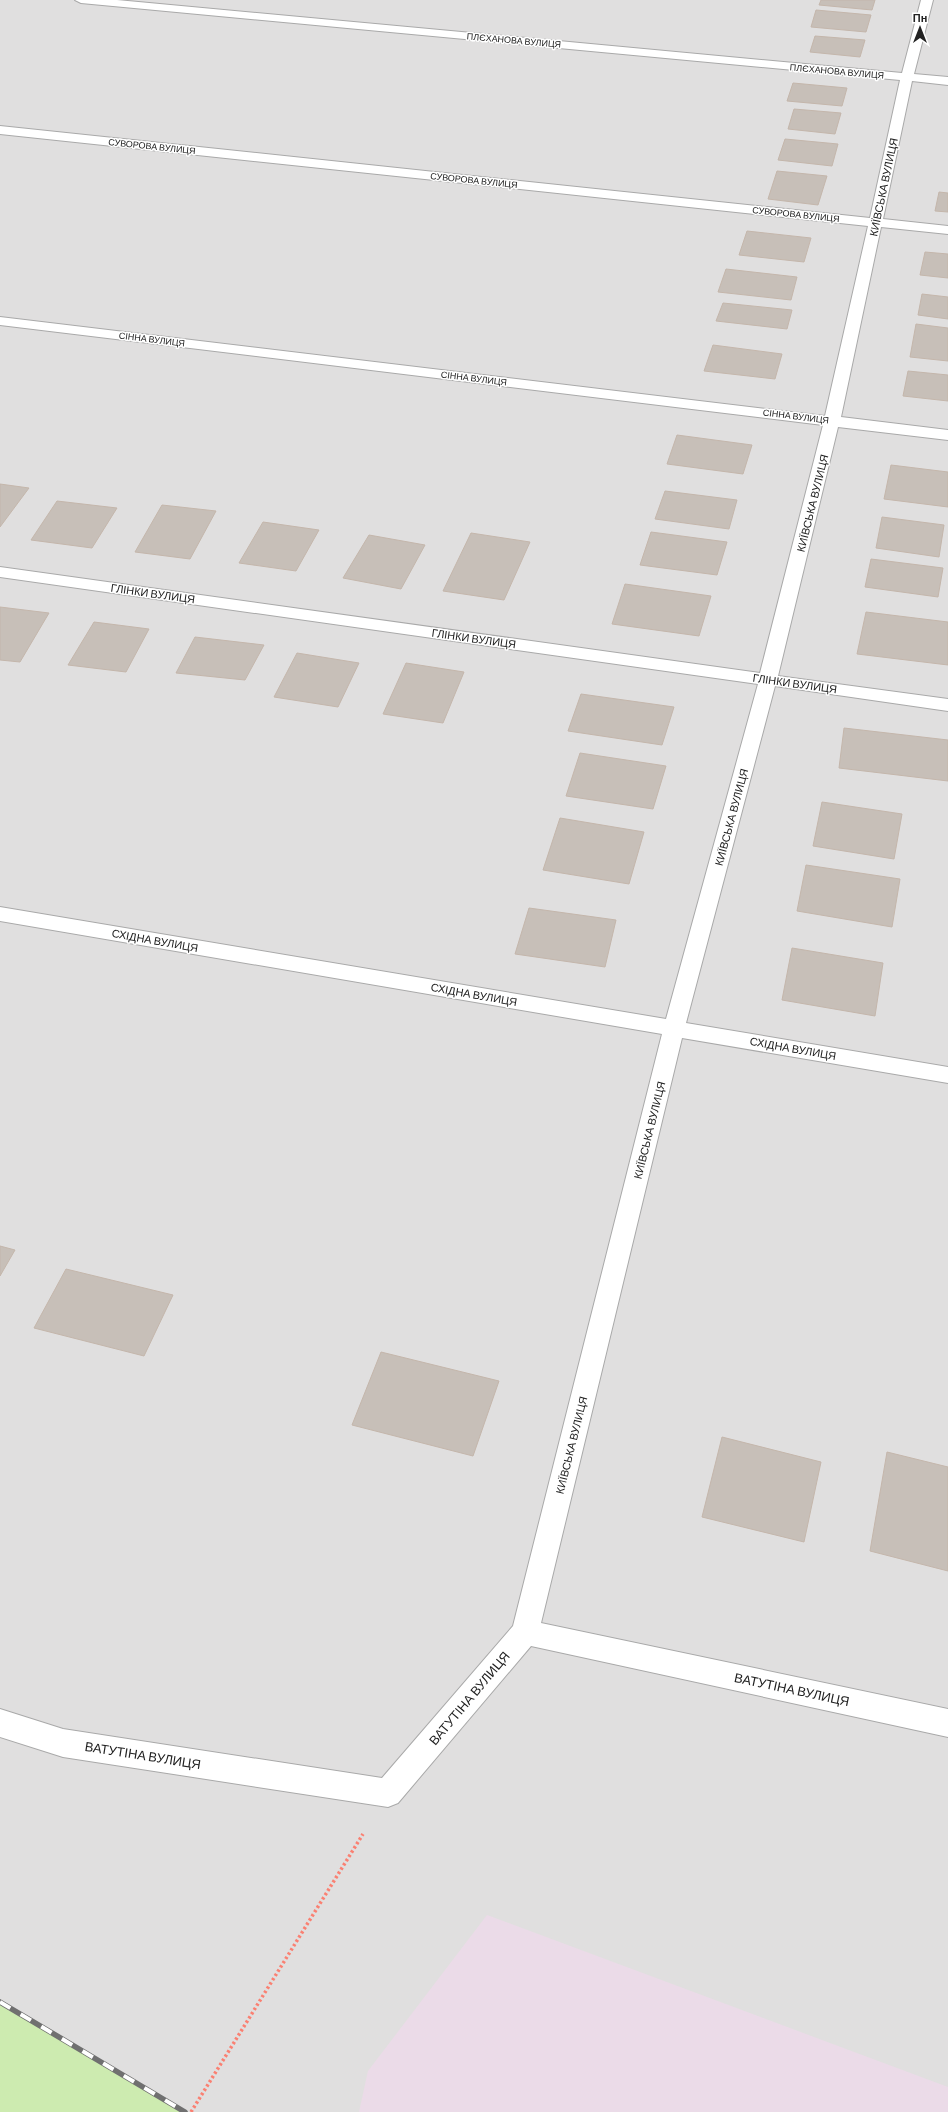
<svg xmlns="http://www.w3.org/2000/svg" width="948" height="2112" font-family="Barlow,sans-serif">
<rect width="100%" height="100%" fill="#f2efe9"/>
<rect fill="#e0dfdf" x="0" y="0" width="948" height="2112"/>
<path fill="#ebdbe8" d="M487,1915L948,2087V2112H359L368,2071Z"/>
<path fill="#cdebb0" d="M0,2002L185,2112H0Z"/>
<g fill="#c7bfb8" stroke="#c4b6ab">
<path d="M821,0H875L872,10L819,5Z"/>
<path d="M816,10L871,15L866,32L811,27Z"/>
<path d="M815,36L865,40L860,57L810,52Z"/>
<path d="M793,83L847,88L842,106L787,101Z"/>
<path d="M794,109L841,113L835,134L788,129Z"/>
<path d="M785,139L838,144L832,166L778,160Z"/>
<path d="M777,171L827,176L818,205L768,199Z"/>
<path d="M939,192L948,193V212L935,211Z"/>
<path d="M747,231L811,238L804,262L739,255Z"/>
<path d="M925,252L948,254V278L920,275Z"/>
<path d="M726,269L797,277L791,300L718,292Z"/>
<path d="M922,294L948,297V319L918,315Z"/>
<path d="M723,303L792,310L787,329L716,321Z"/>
<path d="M916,324L948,328V361L910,357Z"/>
<path d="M713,345L782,354L775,379L704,371Z"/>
<path d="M908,371L948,375V401L903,396Z"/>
<path d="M677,435L752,445L743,474L667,464Z"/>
<path d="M891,465L948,472V507L884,499Z"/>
<path d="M0,484L29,488L0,527Z"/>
<path d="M665,491L737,500L729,529L655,519Z"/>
<path d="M57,501L117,508L92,548L31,540Z"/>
<path d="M162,505L216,511L190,559L135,552Z"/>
<path d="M882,517L944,525L939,557L876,548Z"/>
<path d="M263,522L319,530L296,571L239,563Z"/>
<path d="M651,532L727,542L717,575L640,565Z"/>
<path d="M471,533L530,542L504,600L443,591Z"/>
<path d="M369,535L425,545L401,589L343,578Z"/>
<path d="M871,559L943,568L938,597L865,587Z"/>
<path d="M625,584L711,596L699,636L612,624Z"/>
<path d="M0,607L49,613L20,662L0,660Z"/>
<path d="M866,612L948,622V665L857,654Z"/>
<path d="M94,622L149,629L126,672L68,665Z"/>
<path d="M195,637L264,645L245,680L176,673Z"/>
<path d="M297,653L359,663L338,707L274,697Z"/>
<path d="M406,663L464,672L443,723L383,714Z"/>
<path d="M581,694L674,707L662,745L568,731Z"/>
<path d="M844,728L948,740V781L839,768Z"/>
<path d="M580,753L666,766L653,809L566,796Z"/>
<path d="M822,802L902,814L894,859L813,846Z"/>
<path d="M560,818L644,832L629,884L543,870Z"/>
<path d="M806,865L900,879L892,927L797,911Z"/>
<path d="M529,908L616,920L605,967L515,954Z"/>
<path d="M792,948L883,963L875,1016L782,1000Z"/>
<path d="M0,1246L15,1250L0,1276Z"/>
<path d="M66,1269L173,1295L144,1356L34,1328Z"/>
<path d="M381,1352L499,1381L473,1456L352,1425Z"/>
<path d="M722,1437L821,1462L804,1542L702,1517Z"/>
<path d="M887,1452L948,1467V1571L870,1551Z"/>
</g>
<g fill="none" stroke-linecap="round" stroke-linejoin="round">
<defs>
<path id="street" d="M75,0H117L902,73L921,0H933L914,74L948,77V85L912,81L883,219L948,226V234L881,227L841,417L948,430V440L838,427L778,676L948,699V711L775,686L686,1023L948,1067V1083L682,1038L541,1623L948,1709V1737L531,1646L398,1803L388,1807L63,1757L0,1737V1709L63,1729L382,1778L513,1626L662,1034L0,921V907L666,1019L758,684L0,577V567L760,673L823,425L0,325V317L825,416L868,226L0,134V126L870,218L900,80L81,3Z"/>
</defs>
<use href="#street" stroke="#a9a9a9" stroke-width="2"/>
<path stroke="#fa8072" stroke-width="3.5" stroke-dasharray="2.5 2.5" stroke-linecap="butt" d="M191,2112L363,1834"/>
<use href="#street" fill="#fff" fill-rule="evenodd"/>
<defs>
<path id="rail" d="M0,2002L185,2112"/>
</defs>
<use href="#rail" stroke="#707070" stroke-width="5.5"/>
<use href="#rail" stroke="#fff" stroke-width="4" stroke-dasharray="12" stroke-linecap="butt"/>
</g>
<g text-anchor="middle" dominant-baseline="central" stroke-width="3" stroke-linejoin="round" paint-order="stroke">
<g font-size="9" fill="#222" stroke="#fff">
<text transform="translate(514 40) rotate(5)">ПЛЄХАНОВА ВУЛИЦЯ</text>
<text transform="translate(837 71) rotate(5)">ПЛЄХАНОВА ВУЛИЦЯ</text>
<text transform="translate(152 146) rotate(6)">СУВОРОВА ВУЛИЦЯ</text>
<text transform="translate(474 180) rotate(6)">СУВОРОВА ВУЛИЦЯ</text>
<text transform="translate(796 214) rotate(6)">СУВОРОВА ВУЛИЦЯ</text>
<text transform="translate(152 339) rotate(7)">СІННА ВУЛИЦЯ</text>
<text transform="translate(474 378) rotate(7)">СІННА ВУЛИЦЯ</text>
<text transform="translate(796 416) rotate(7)">СІННА ВУЛИЦЯ</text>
</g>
<g font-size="11" fill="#222" stroke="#fff">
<text transform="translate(883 187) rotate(-78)">КИЇВСЬКА ВУЛИЦЯ</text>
<text transform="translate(812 503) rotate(-76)">КИЇВСЬКА ВУЛИЦЯ</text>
<text transform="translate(153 593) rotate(8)">ГЛІНКИ ВУЛИЦЯ</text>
<text transform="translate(474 638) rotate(8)">ГЛІНКИ ВУЛИЦЯ</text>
<text transform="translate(795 683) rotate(8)">ГЛІНКИ ВУЛИЦЯ</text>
<text transform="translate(731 817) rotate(-75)">КИЇВСЬКА ВУЛИЦЯ</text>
<text transform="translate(155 940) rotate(10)">СХІДНА ВУЛИЦЯ</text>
<text transform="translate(474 994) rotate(10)">СХІДНА ВУЛИЦЯ</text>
<text transform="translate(793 1048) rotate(10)">СХІДНА ВУЛИЦЯ</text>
<text transform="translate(649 1130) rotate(-76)">КИЇВСЬКА ВУЛИЦЯ</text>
<text transform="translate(571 1445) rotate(-76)">КИЇВСЬКА ВУЛИЦЯ</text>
</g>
<g font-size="13" fill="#222" stroke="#fff">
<text transform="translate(792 1689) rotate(12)">ВАТУТІНА ВУЛИЦЯ</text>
<text transform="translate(469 1698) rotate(-50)">ВАТУТІНА ВУЛИЦЯ</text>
<text transform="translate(143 1755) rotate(9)">ВАТУТІНА ВУЛИЦЯ</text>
</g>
</g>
<g transform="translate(920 28)" stroke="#ffffff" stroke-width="3" paint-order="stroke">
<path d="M0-3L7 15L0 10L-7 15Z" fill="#222222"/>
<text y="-6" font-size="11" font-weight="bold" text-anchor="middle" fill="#222222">Пн</text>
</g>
</svg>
